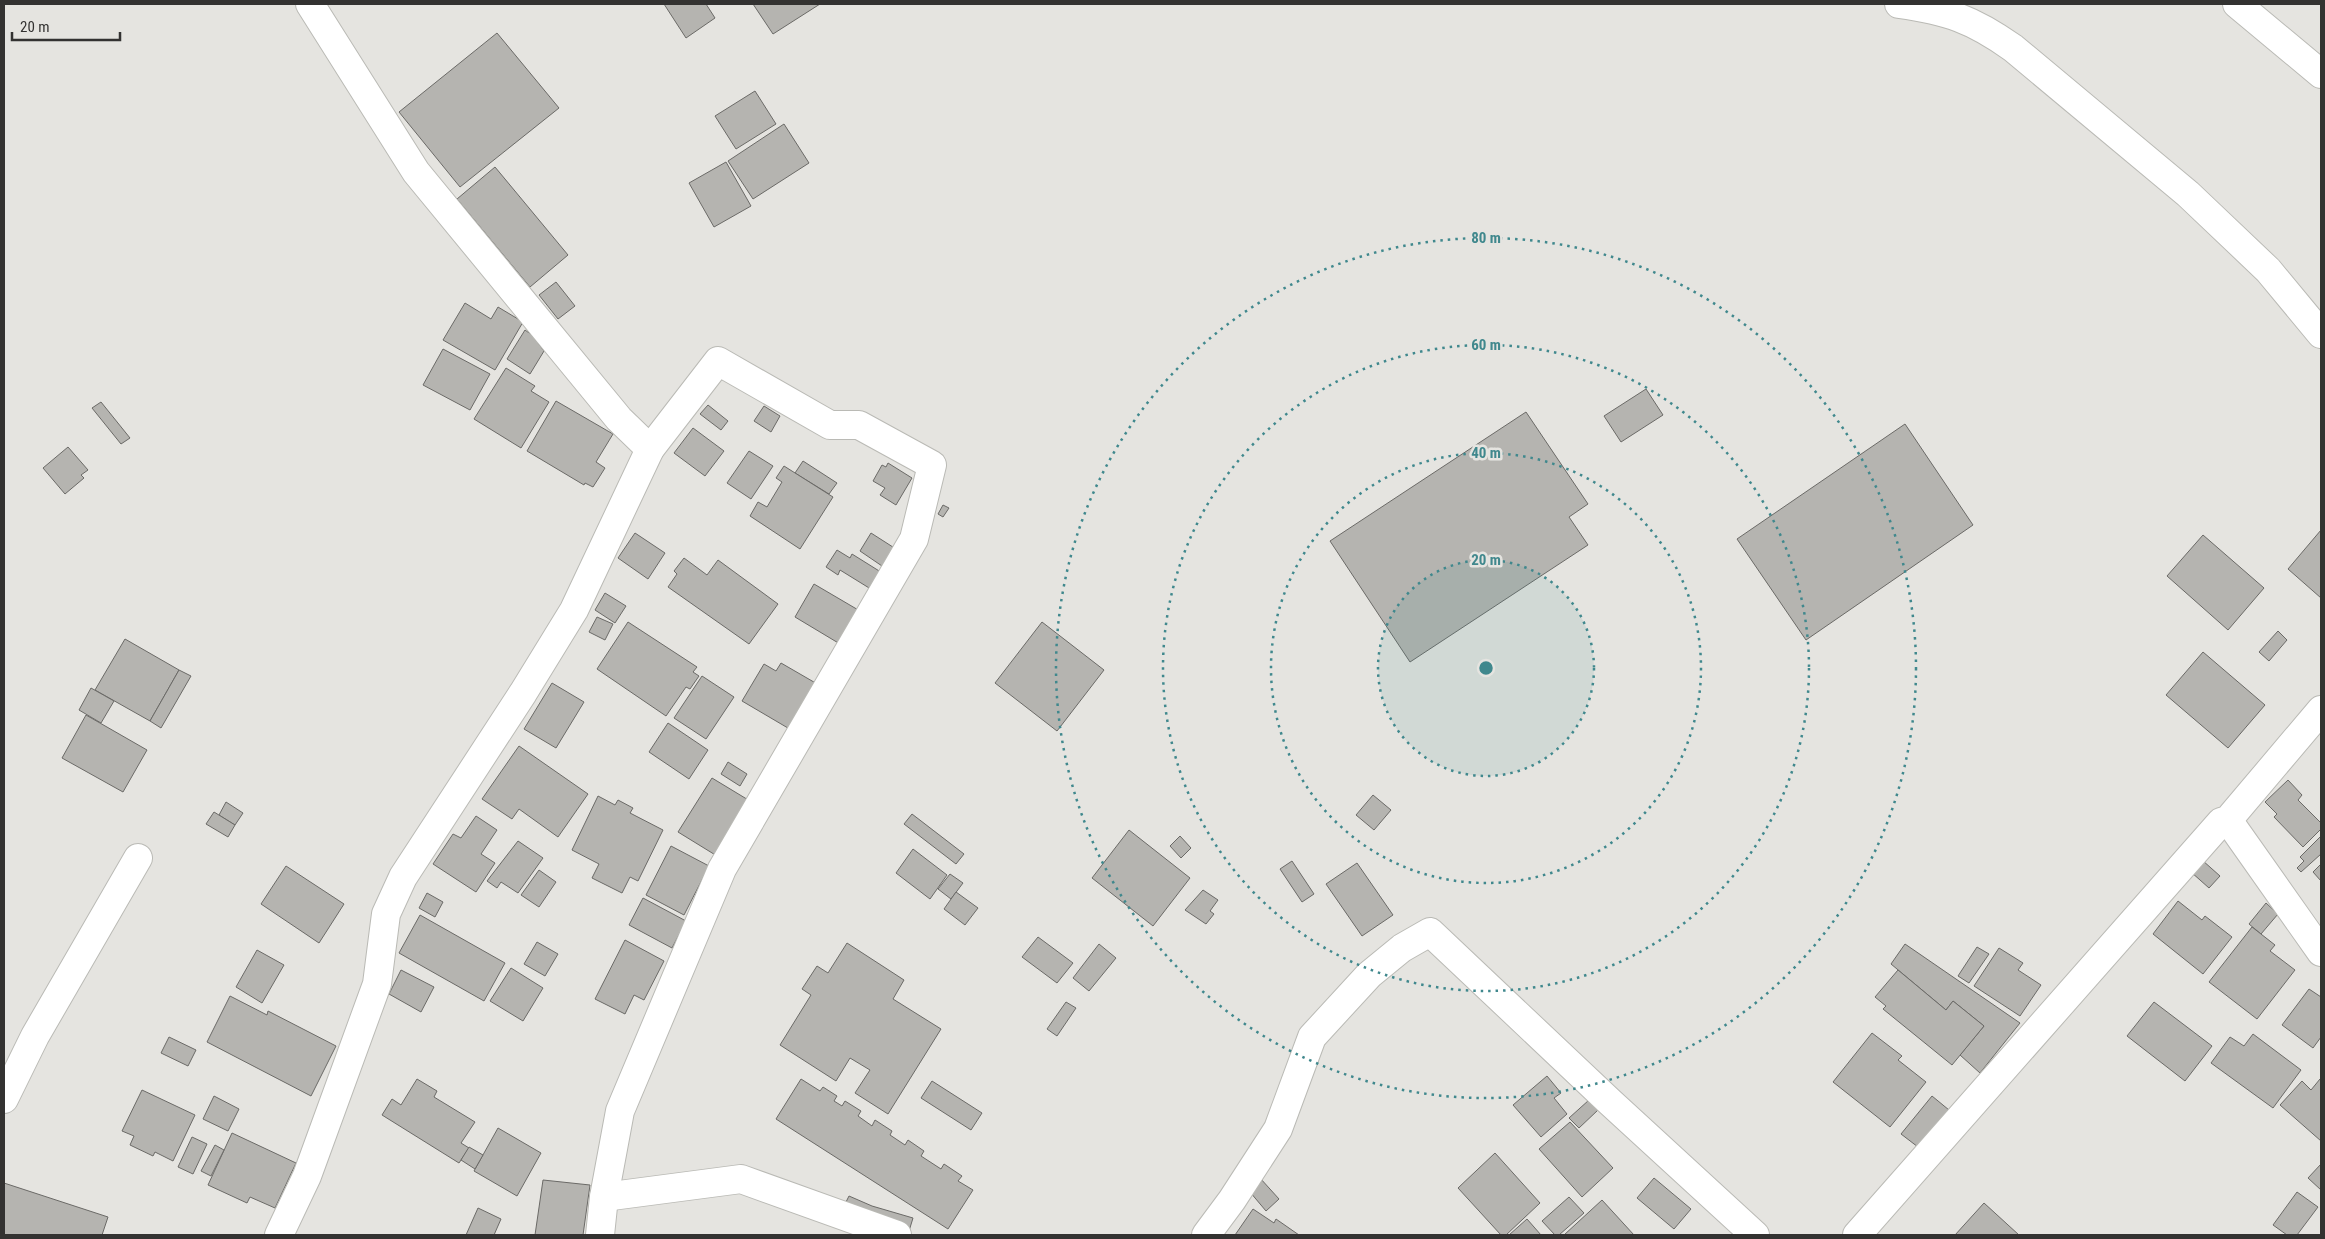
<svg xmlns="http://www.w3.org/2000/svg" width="2325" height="1239" font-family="'Roboto Condensed',sans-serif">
<rect width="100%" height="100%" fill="#e5e4e0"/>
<g fill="#b5b4b0" stroke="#6b6a67">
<path d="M664,4H706L715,18L686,38Z"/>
<path d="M753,4H820L773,34Z"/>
<path d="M497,33L559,108L460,187L399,112Z"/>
<path d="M755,91L776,124L736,149L715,116Z"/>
<path d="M784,124L809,163L753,199L728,161Z"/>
<path d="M726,162L751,206L714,227L689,183Z"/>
<path d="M495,167L568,255L530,287L457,199Z"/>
<path d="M556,282L575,306L558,319L539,295Z"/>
<path d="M465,303L491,319L498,307L523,322L495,370L443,340Z"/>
<path d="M525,330L532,335L544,351L530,374L507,359Z"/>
<path d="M443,349L490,374L470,410L423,385Z"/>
<path d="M506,368L535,386L531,391L549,402L521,448L474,419Z"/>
<path d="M1646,389L1663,415L1621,442L1604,416Z"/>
<path d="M556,401L613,434L596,462L605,468L593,487L585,483L584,485L527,451Z"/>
<path d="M101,402L130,438L121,444L92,408Z"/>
<path d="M708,405L728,421L721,430L700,414Z"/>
<path d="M764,406L780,416L771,432L754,421Z"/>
<path d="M1526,412L1588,504L1569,517L1588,545L1410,662L1330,541Z"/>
<path d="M1905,424L1973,525L1806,640L1737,539Z"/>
<path d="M693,428L724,451L705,476L674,453Z"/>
<path d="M68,447L88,470L81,475L84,478L65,494L43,468Z"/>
<path d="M749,451L773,466L751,499L727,483Z"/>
<path d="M803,461L837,483L829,494L795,473Z"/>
<path d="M888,463L912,478L896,505L880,495L885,488L873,481L882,465L886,467Z"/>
<path d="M784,466L833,497L800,549L750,516L758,502L767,507L782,482L776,478Z"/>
<path d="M943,505L949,508L943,517L938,514Z"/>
<path d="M2321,530V598L2288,569Z"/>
<path d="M635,533L665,553L648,579L618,558Z"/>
<path d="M871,533L896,549L882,566L860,551Z"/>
<path d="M2203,535L2264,588L2228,630L2167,576Z"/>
<path d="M837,550L850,558L852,554L884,574L874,591L840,570L838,575L826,567Z"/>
<path d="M684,558L707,575L718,560L778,604L749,644L668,587L677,574L674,571Z"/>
<path d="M814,584L860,611L840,644L795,617Z"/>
<path d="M605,593L626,606L615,623L595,610Z"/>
<path d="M597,617L613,624L605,640L589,632Z"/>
<path d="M628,622L697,667L693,672L699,676L690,689L686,687L666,716L597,669Z"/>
<path d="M1042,622L1104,670L1057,731L995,683Z"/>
<path d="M2278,631L2287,640L2269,661L2259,652Z"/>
<path d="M125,639L179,670L150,721L95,690Z"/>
<path d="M2203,652L2265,705L2228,748L2166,695Z"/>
<path d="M781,663L819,685L793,731L742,701L764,664L776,671Z"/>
<path d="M179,670L191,676L161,728L150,721Z"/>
<path d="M702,676L734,697L706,739L674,718Z"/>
<path d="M552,683L584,702L556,748L524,729Z"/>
<path d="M91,688L114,701L101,723L79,710Z"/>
<path d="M86,715L147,750L123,792L62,758Z"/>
<path d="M668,723L708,750L689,779L649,752Z"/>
<path d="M519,746L588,794L558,837L519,809L512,819L482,799Z"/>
<path d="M728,762L747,774L740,786L721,774Z"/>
<path d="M712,778L750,801L717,856L678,832Z"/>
<path d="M2288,780L2302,795L2298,800L2321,823V829L2303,847L2274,817L2277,814L2265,802Z"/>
<path d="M1373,795L1391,810L1374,830L1356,815Z"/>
<path d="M598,796L615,805L618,800L633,808L630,813L663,830L638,881L630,877L622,893L592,878L599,864L572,850Z"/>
<path d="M226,802L243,813L235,825L219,815Z"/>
<path d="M214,812L235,825L228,837L206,824Z"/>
<path d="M912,814L964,854L956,864L904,824Z"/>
<path d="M476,816L497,830L481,854L495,863L476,892L433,864L453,834L461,838Z"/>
<path d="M1129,830L1190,878L1153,926L1092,878Z"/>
<path d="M1180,836L1191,848L1181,858L1170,846Z"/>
<path d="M2321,836V854L2301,872L2297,868L2304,861L2300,857Z"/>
<path d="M518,841L543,858L518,893L501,882L497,888L487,881Z"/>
<path d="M671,846L709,866L684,915L646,895Z"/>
<path d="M913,849L947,875L930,899L896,873Z"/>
<path d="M2202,860L2220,876L2209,888L2191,872Z"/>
<path d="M1292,861L1314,894L1302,902L1280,869Z"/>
<path d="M1357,863L1393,915L1362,936L1326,884Z"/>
<path d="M2321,864V881L2313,872Z"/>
<path d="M286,866L344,904L319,943L261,904Z"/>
<path d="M539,870L556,882L539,907L521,895Z"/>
<path d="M950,874L963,883L951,899L938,889Z"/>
<path d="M1203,890L1218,900L1210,911L1214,914L1206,924L1185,910Z"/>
<path d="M956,892L978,908L965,925L944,909Z"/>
<path d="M427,893L443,902L435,917L419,908Z"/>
<path d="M643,898L686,921L672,948L629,925Z"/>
<path d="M2178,901L2202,920L2205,916L2232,937L2203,974L2153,934Z"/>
<path d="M2266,903L2278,914L2261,934L2249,924Z"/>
<path d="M420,915L505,963L484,1001L399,953Z"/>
<path d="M2252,927L2275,945L2270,951L2295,970L2257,1019L2209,982Z"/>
<path d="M1038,937L1073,963L1057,983L1022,957Z"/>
<path d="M625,940L664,961L644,1000L634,995L625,1014L595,999Z"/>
<path d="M537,942L558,954L545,976L524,964Z"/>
<path d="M847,943L904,980L893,999L941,1029L888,1114L855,1093L870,1070L850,1058L836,1081L780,1045L811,995L802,989L817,966L828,973Z"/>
<path d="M1099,944L1116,958L1089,991L1073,978Z"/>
<path d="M1905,944L2020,1023L1980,1073L1960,1055L1984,1026L1953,1001L1946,1010L1891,964Z"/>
<path d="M1977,947L1989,954L1969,983L1958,976Z"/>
<path d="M1999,948L2023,963L2018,970L2041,985L2020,1016L1974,986Z"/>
<path d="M257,950L284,965L262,1003L236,987Z"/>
<path d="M511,968L543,988L523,1021L490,1001Z"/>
<path d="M401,970L434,987L421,1012L389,994Z"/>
<path d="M1898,970L1946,1010L1953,1001L1984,1026L1952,1065L1883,1009L1886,1006L1875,997Z"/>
<path d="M2309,989L2321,997V1037L2313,1048L2282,1025Z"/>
<path d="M230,996L267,1015L268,1011L336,1046L311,1096L207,1042Z"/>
<path d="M1066,1002L1076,1008L1057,1036L1047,1029Z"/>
<path d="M2154,1002L2212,1046L2185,1081L2127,1036Z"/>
<path d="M1872,1033L1902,1056L1898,1060L1926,1082L1890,1127L1833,1082Z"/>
<path d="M2253,1034L2301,1070L2273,1108L2211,1063L2230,1037L2244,1046Z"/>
<path d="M169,1037L196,1050L188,1066L161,1053Z"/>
<path d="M1547,1076L1561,1093L1554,1098L1567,1114L1541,1137L1513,1105Z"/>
<path d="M417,1079L437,1091L434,1097L475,1122L461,1143L469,1148L459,1163L382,1115L392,1099L401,1105Z"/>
<path d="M801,1079L820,1091L823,1087L837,1096L834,1101L842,1106L845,1101L861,1111L858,1116L872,1126L875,1120L892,1131L890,1135L905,1145L908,1140L924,1151L921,1156L941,1169L944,1164L962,1176L958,1181L973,1190L948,1229L776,1119Z"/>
<path d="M2320,1079L2321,1081V1141L2280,1105L2302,1081L2311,1090Z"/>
<path d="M932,1081L982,1113L971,1130L921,1098Z"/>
<path d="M142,1090L195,1115L173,1161L155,1152L153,1156L130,1145L134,1136L122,1131Z"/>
<path d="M214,1096L239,1109L228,1131L203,1119Z"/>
<path d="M1932,1096L1949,1110L1918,1147L1901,1134Z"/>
<path d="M1589,1100L1598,1110L1579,1128L1569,1118Z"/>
<path d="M1570,1122L1613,1168L1582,1197L1539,1149Z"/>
<path d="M498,1128L541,1153L517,1196L474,1171Z"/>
<path d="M232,1133L296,1163L275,1208L250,1197L247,1203L208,1185Z"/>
<path d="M192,1137L207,1144L193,1174L178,1167Z"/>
<path d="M215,1145L224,1150L211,1176L201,1171Z"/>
<path d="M469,1147L483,1155L475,1169L461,1160Z"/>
<path d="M1495,1153L1540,1203L1506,1235H1501L1458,1188Z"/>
<path d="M2321,1164V1190L2308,1178Z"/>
<path d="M1260,1178L1279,1199L1266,1211L1250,1192Z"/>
<path d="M1654,1178L1691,1209L1674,1229L1637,1198Z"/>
<path d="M543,1180L590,1185L583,1235H535Z"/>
<path d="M4,1183L108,1217L102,1235H4Z"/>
<path d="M2297,1192L2318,1207L2297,1235H2287L2273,1225Z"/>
<path d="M849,1196L872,1206L913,1218L909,1231L843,1208Z"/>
<path d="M1569,1197L1584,1213L1559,1235H1555L1542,1221Z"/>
<path d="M1602,1200L1634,1235H1564Z"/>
<path d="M1984,1203L2019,1235H1955Z"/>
<path d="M478,1208L501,1219L494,1235H466Z"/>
<path d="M1253,1209L1274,1223L1276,1219L1299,1235H1235Z"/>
<path d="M1527,1219L1541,1235H1509Z"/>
</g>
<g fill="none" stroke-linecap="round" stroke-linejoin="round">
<defs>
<g id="minor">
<path d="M310,4L416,172L619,419L650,449"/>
<path d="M1899,4C1948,11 1972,19 2013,48L2188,194L2268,270L2321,334"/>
<path d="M2237,4L2321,74"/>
<path d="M2228,820L2321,952"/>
<path d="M4,1099L35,1036L138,858"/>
<path d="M604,1197L741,1179L897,1235"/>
<path d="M279,1235L307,1176L377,984L386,914L403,877L523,693L574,610L650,449L718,361L830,425H859L932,465L914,539L722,869L620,1111L604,1197L600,1235"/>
<path d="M1206,1235L1232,1200L1278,1129L1312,1037L1369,975L1402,948L1430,932L1610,1102L1755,1235"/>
<path d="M1857,1235L2221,822L2228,820L2321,710"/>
</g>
</defs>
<use href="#minor" stroke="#babab5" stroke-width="30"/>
<use href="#minor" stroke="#fff" stroke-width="28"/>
</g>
<circle cx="1486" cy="668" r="108" fill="#40888d" fill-opacity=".12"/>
<g fill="none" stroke="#40888d" stroke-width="2.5" stroke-dasharray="2.5 5">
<circle cx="1486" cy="668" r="108"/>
<circle cx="1486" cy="668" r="215"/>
<circle cx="1486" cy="668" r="323"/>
<circle cx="1486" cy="668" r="430"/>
</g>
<circle cx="1486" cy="668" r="8" fill="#40888d" stroke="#e5e4e0" stroke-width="2.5"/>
<g font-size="15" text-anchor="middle" font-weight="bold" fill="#40888d" stroke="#e5e4e0" stroke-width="5" stroke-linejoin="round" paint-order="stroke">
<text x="1486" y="243">80 m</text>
<text x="1486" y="350">60 m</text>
<text x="1486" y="458">40 m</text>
<text x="1486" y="565">20 m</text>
</g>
<rect width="2325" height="1239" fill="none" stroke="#333231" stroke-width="10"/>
<path d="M12 32v8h108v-8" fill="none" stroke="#333231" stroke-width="2.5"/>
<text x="20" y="32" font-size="15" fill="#333231" stroke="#e5e4e0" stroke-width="4" paint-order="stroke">20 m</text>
</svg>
